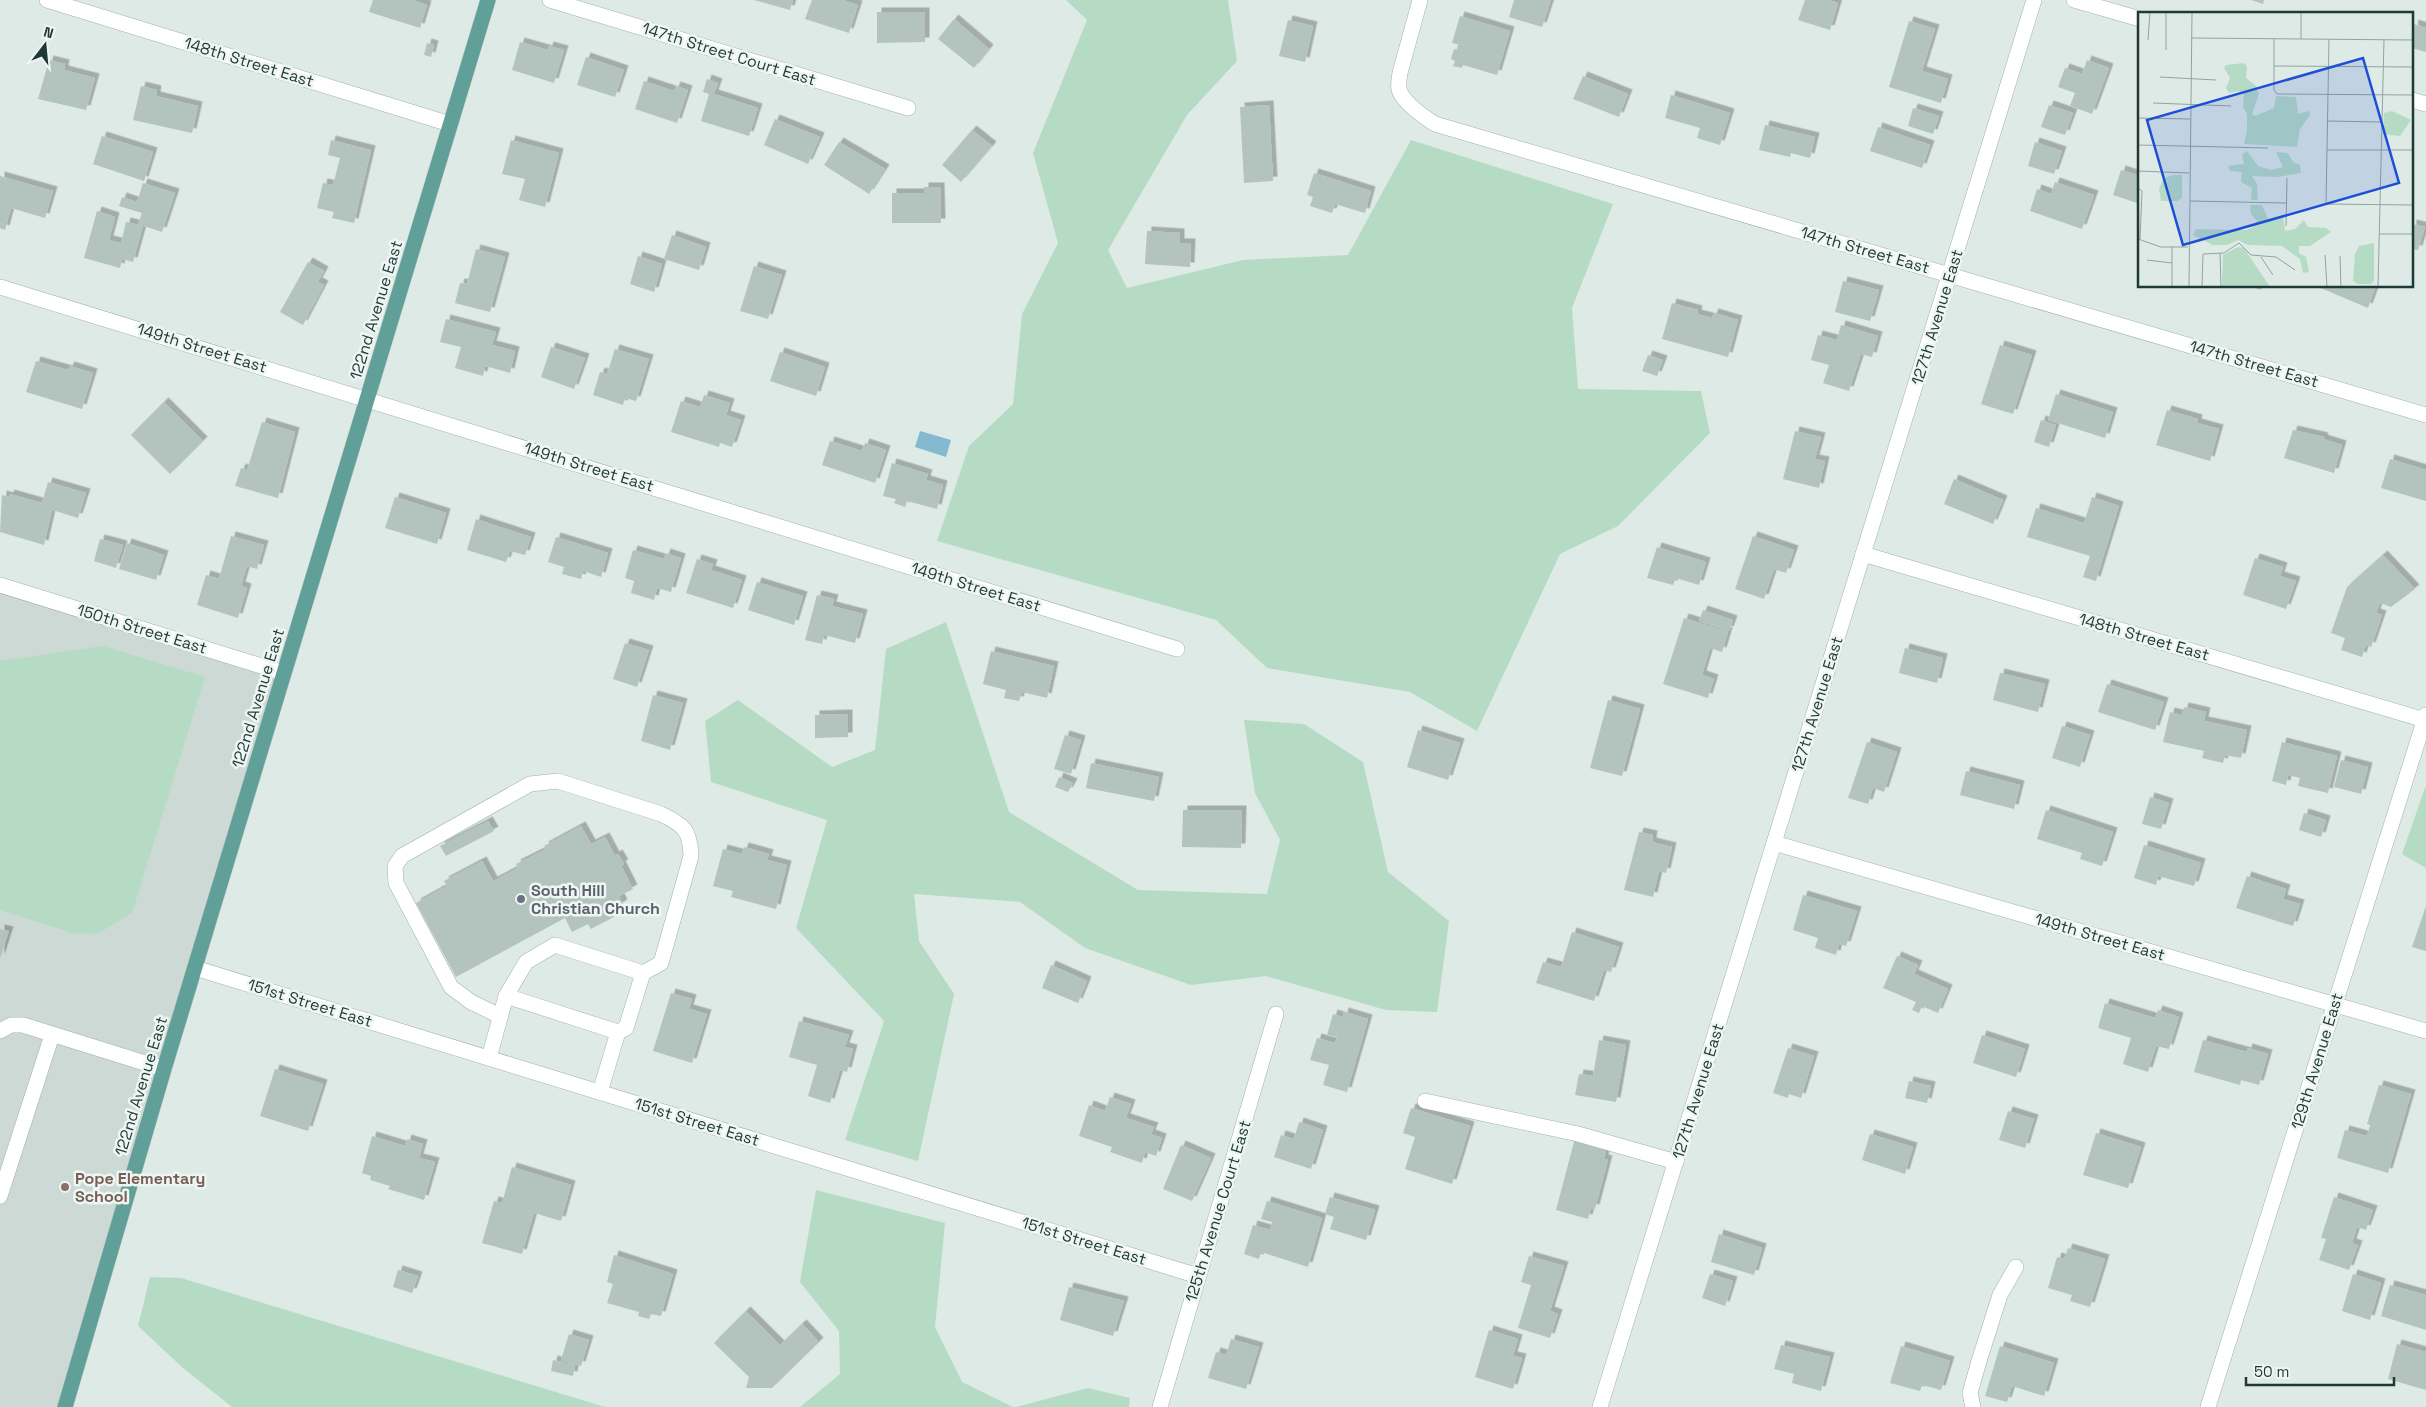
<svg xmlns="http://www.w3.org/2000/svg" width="2426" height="1407" font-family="'Space Grotesk',sans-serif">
<defs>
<filter id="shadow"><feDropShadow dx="4.5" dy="-4.5" stdDeviation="0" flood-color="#0004"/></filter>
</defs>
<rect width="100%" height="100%" fill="#deeae6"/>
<path fill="#ccd9d5" d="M0,585L284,673L65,1407H0Z"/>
<g fill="#b6dbc5">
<path d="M1066,0H1228L1237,61L1187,115L1108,250L1127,288L1243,260L1348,255L1411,140L1613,204L1572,308L1578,389L1701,391L1710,433L1618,526L1560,554L1477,731L1410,692L1267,668L1216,620L937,541L969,446L1013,404L1022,314L1058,243L1033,153L1087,20Z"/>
<path d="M946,622L1009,812L1138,890L1267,894L1280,840L1255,793L1244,720L1304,724L1363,762L1388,872L1449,921L1437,1012L1386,1010L1266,976L1191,985L1085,948L1020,902L914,894L919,941L954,994L918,1161L845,1140L884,1021L796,928L827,820L711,782L705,721L738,700L832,767L875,750L886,649Z"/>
<path d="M103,646L205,677L132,913L97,934L73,933L0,910V661Z"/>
<path d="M2426,785V868L2402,854Z"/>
<path d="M816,1190L945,1223L935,1327L962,1382L1013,1407H800L840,1374L839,1331L800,1282Z"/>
<path d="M150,1277L181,1278L605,1407H232L183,1368L138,1326Z"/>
<path d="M1088,1388L1130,1398L1129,1407H1016Z"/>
</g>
<path fill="#84b9d0" d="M920,431L951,440L946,457L915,447Z"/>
<g fill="#b3c4bf" filter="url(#shadow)">
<path d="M373,0H412L427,5L420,28L369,12Z"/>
<path d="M754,0H793L790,10Z"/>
<path d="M812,0H843L858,5L849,33L805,19Z"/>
<path d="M1514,0H1551L1542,27L1509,17Z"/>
<path d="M1805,0H1829L1838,3L1830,30L1798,20Z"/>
<path d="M2251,0H2264L2263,4Z"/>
<path d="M877,12H925V42L877,43Z"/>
<path d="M1460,16L1510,31L1497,75L1463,65L1462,68L1453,66L1455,61L1451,59L1454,49L1458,50L1460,45L1452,43Z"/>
<path d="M954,19L989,49L974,68L938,39Z"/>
<path d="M1288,20L1313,26L1305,62L1279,56Z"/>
<path d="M1909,21L1935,29L1922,71L1948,79L1941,103L1889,87Z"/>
<path d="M2414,24L2426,28V52L2412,48Z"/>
<path d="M520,42L548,50L549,46L564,50L554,83L512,70Z"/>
<path d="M427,43L434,45L431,57L424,55Z"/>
<path d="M586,57L624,70L615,97L577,85Z"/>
<path d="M49,60L65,64L64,70L95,78L86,110L38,99Z"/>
<path d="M2087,60L2109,68L2092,114L2070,106L2075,93L2058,87L2065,68L2082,74Z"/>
<path d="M1583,76L1628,94L1619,117L1573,99Z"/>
<path d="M707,79L718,83L714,94L758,108L749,136L701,121L709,94L703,92Z"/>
<path d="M644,81L674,91L676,86L688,90L677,123L635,109Z"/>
<path d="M141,86L157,90L156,96L198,106L192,133L133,120Z"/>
<path d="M1671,95L1730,113L1720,145L1697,138L1700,128L1665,118Z"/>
<path d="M1269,105L1273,181L1244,183L1240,107Z"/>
<path d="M2049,105L2073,113L2065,135L2041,127Z"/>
<path d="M1913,108L1939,116L1933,134L1908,126Z"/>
<path d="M775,119L820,137L808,164L764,145Z"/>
<path d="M1765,125L1815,137L1810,158L1791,153L1790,157L1759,150Z"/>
<path d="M1878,127L1930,145L1922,168L1870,151Z"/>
<path d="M972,130L992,146L961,182L942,165Z"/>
<path d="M102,136L153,152L144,181L93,164Z"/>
<path d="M331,140L371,150L354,223L332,218L334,212L317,208L323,183L333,185L340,158L328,155Z"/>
<path d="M511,140L559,153L545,207L519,200L525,179L502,174Z"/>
<path d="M839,142L885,169L869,194L824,165Z"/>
<path d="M2035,142L2062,151L2054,174L2028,166Z"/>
<path d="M2121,170L2140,176V204L2113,195Z"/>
<path d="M1314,173L1371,191L1365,213L1335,204L1332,213L1310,206L1313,197L1307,195Z"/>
<path d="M0,176L53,191L45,218L11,208L5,230L0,228Z"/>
<path d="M2055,182L2094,195L2082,229L2030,211L2037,189L2051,194Z"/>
<path d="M143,183L175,193L162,232L138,224L142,213L119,206L122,197L137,202Z"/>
<path d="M924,187H940L941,223H892V193H924Z"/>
<path d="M97,211L115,217L109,240L121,243L126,222L143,226L133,262L122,259L120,268L84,258Z"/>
<path d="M2412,224L2425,227L2418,250L2412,249Z"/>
<path d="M1147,231L1180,233V243H1191L1190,267L1145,264Z"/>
<path d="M672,235L706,247L699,270L664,259Z"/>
<path d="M476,249L505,257L490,312L455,303L460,283L467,284Z"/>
<path d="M638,256L662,264L654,292L630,284Z"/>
<path d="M308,262L324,271L318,282L324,285L303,325L280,312Z"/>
<path d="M754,266L782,275L768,319L740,311Z"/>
<path d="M1843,281L1879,290L1870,321L1835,312Z"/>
<path d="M2250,286H2262L2261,290Z"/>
<path d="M2316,286H2376L2368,308Z"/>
<path d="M1672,303L1698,310L1697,314L1712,318L1714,313L1738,320L1728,357L1662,339Z"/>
<path d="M446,319L496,332L492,345L515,351L510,373L485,366L483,376L455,368L461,347L440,342Z"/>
<path d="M1841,325L1878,336L1872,357L1861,354L1849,391L1823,383L1829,365L1811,360L1818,335L1837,340Z"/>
<path d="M2000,345L2032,355L2013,414L1981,404Z"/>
<path d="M551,347L585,358L574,389L541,377Z"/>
<path d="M615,349L649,359L636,401L625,398L623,405L593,395L600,372L607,374Z"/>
<path d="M780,352L825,367L816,396L770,381Z"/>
<path d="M1648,355L1663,360L1657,376L1642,371Z"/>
<path d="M36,361L68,370L70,366L93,373L82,409L26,392Z"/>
<path d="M2056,394L2113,412L2105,438L2048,420Z"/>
<path d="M704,395L730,403L726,415L741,420L732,447L720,443L719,447L671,432L681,401L700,407Z"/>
<path d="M164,402L203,441L170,474L131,435Z"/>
<path d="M2167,410L2198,419L2197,423L2219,429L2210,461L2156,445Z"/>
<path d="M2041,420L2056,425L2049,447L2034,442Z"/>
<path d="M262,422L295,432L278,498L235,486L241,468L247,470Z"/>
<path d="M2293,430L2324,437L2323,439L2342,445L2334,473L2284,458Z"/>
<path d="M1795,431L1821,437L1815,459L1825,461L1819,488L1783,479Z"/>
<path d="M830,441L862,451L865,443L886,450L875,483L822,465Z"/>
<path d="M2390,459L2426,470V501L2381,488Z"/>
<path d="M892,463L928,474L926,480L943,485L937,509L907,501L905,507L894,503L896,499L883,496Z"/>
<path d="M1954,479L2003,500L1993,524L1944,504Z"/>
<path d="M48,482L86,493L78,518L52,510L44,545L0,532L2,495L9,497L10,494L42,503Z"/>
<path d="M395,497L446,513L437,544L385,528Z"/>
<path d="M2092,497L2119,506L2096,581L2083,577L2090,556L2027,537L2036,508L2084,523Z"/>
<path d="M476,519L531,537L525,555L510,551L506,562L467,550Z"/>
<path d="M231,536L264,545L257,569L247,566L241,586L247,588L238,618L197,605L206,575L219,579Z"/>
<path d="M1753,536L1794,550L1786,573L1774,569L1764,599L1735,589Z"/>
<path d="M556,537L608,553L601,577L583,571L581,579L562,574L564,567L548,562Z"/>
<path d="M100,539L123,545L116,568L94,561Z"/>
<path d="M127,543L164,555L156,580L119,569Z"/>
<path d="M1657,547L1706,562L1699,585L1676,578L1673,585L1647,578Z"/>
<path d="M633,550L664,559L666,553L681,558L671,592L657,588L654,600L631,593L634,581L625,578Z"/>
<path d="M2383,555L2415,589L2391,607L2380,603L2376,613L2382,615L2371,647L2366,645L2362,657L2341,650L2345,638L2331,633L2347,587Z"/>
<path d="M2255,558L2283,567L2280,576L2296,581L2286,609L2243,595Z"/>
<path d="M697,559L713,564L711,570L742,580L733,608L686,593Z"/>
<path d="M757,582L803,596L794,625L748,610Z"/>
<path d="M817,595L834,599L832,606L863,614L855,643L824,635L822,644L805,640Z"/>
<path d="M1703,610L1733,620L1729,631L1699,621Z"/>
<path d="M1684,618L1728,632L1722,652L1710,648L1702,675L1714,679L1708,698L1663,684Z"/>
<path d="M625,643L649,650L637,687L613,679Z"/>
<path d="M1905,648L1943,658L1937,683L1899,673Z"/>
<path d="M991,651L1054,666L1047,698L1022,692L1019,701L1004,698L1006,690L983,684Z"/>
<path d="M2000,673L2045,684L2038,712L1993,700Z"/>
<path d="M2107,684L2164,702L2155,730L2098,712Z"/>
<path d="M653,695L683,703L670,750L641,741Z"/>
<path d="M1608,700L1640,709L1622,776L1590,768Z"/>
<path d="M2184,707L2206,712L2204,721L2247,730L2241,758L2225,755L2223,763L2202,758L2204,751L2163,742L2170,712L2182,715Z"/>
<path d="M848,714V737L815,738V715Z"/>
<path d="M2062,726L2090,735L2080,767L2052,758Z"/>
<path d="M1418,730L1460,743L1448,780L1407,767Z"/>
<path d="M1065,735L1081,740L1071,774L1054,769Z"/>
<path d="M1867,742L1897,752L1884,792L1873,788L1868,804L1848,798Z"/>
<path d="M2282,742L2337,756L2328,793L2298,786L2300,778L2288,775L2286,785L2272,781Z"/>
<path d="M2341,760L2368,767L2361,794L2334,787Z"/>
<path d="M1091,763L1159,777L1154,801L1086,788Z"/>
<path d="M1966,771L2020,785L2014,809L1960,795Z"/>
<path d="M1059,777L1073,783L1068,792L1055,787Z"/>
<path d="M2150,797L2169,803L2161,829L2142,824Z"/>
<path d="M1183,810H1242L1241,848L1182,847Z"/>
<path d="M2046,810L2113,832L2102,866L2080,859L2082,853L2037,839Z"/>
<path d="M2304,813L2326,820L2321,837L2299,830Z"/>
<path d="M488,821L494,831L446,856L440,846Z"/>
<path d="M581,826L591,844L605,837L615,856L618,854L624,864L621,865L633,889L619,896L623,904L611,911L614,917L591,929L588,924L572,932L565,918L456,977L416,903L447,886L444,881L482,861L493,881L518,868L516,864L546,849L544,846Z"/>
<path d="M1639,832L1653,835L1652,842L1672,847L1666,873L1659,871L1653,897L1624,890Z"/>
<path d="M2144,845L2201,863L2194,886L2158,876L2156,885L2134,878Z"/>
<path d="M744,847L769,854L767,860L787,865L776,909L731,897L733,891L713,886L723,849L742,854Z"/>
<path d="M2247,876L2286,889L2283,899L2300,904L2293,926L2236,908Z"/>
<path d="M1803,895L1857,911L1846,946L1839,944L1836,955L1815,948L1818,938L1793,930Z"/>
<path d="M2426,906V951L2412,947Z"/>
<path d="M0,929L9,931L0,959Z"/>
<path d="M1572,932L1619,947L1611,972L1604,970L1594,1001L1536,983L1543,962L1561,967Z"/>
<path d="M1897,956L1918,965L1914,974L1948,989L1938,1013L1922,1006L1919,1013L1912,1010L1916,1002L1883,988Z"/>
<path d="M1051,965L1087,981L1078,1003L1042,988Z"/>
<path d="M671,993L692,999L689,1009L707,1014L692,1063L653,1051Z"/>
<path d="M2105,1003L2155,1018L2158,1010L2179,1017L2169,1049L2156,1046L2148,1072L2123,1064L2131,1038L2098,1028Z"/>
<path d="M1344,1012L1368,1019L1347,1092L1323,1085L1329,1065L1310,1060L1317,1038L1335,1043L1337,1037L1327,1035L1333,1014L1343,1017Z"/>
<path d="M799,1021L849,1035L845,1047L853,1049L847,1072L840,1070L830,1103L808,1096L817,1065L789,1057Z"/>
<path d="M1982,1035L2025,1049L2016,1077L1973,1063Z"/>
<path d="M1599,1040L1626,1045L1616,1102L1575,1095L1579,1074L1593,1076Z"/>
<path d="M2203,1040L2247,1052L2248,1048L2268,1054L2259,1085L2241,1080L2240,1085L2194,1072Z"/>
<path d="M1788,1048L1814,1056L1801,1098L1789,1094L1788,1098L1773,1093Z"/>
<path d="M275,1069L323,1084L308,1131L260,1116Z"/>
<path d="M1909,1081L1931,1086L1927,1103L1905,1098Z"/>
<path d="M2379,1085L2411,1094L2388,1173L2337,1158L2345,1130L2367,1136L2370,1125L2367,1124Z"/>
<path d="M1110,1097L1131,1104L1126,1118L1154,1127L1151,1134L1162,1138L1156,1156L1145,1152L1142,1163L1110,1152L1112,1147L1079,1136L1089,1105L1105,1111Z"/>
<path d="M1411,1108L1470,1126L1452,1184L1405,1169L1415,1137L1403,1133Z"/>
<path d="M2008,1111L2034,1119L2025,1148L1999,1140Z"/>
<path d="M1299,1122L1323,1130L1311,1169L1274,1157L1281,1135L1294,1139Z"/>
<path d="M2096,1133L2141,1147L2128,1188L2083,1175Z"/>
<path d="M1870,1134L1913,1147L1905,1174L1862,1160Z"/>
<path d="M372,1136L405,1146L407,1139L423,1144L419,1158L435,1162L424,1200L388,1189L390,1186L370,1180L371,1176L362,1173Z"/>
<path d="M1575,1138L1607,1146L1604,1159L1608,1160L1595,1209L1591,1208L1588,1219L1556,1210Z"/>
<path d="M1181,1145L1211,1158L1192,1201L1163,1189Z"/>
<path d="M512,1167L571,1185L561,1221L534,1213L522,1254L482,1243L494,1201L502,1203Z"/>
<path d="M1330,1197L1375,1210L1366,1240L1330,1229L1334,1217L1325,1214Z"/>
<path d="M2334,1197L2373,1210L2366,1230L2357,1227L2352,1243L2358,1245L2349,1270L2319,1260L2326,1239L2321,1238Z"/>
<path d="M1267,1201L1322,1218L1308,1267L1261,1252L1259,1259L1244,1254L1253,1225L1270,1230L1272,1222L1261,1219Z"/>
<path d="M1719,1234L1762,1248L1754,1275L1711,1262Z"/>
<path d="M2068,1248L2105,1259L2090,1307L2070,1301L2072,1295L2048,1288L2057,1257L2064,1259Z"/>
<path d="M614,1255L673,1274L661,1316L651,1314L649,1319L638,1316L639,1312L607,1303L613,1284L607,1282Z"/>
<path d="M1529,1256L1564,1266L1550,1311L1558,1314L1550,1338L1518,1328L1531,1285L1521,1282Z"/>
<path d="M398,1270L418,1276L412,1293L393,1287Z"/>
<path d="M1710,1274L1733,1281L1725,1306L1702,1298Z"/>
<path d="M2353,1274L2381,1283L2370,1320L2342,1311Z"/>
<path d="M2390,1285L2426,1295V1330L2381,1316Z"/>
<path d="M1069,1287L1124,1301L1113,1336L1060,1320Z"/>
<path d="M746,1311L780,1345L802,1324L819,1342L772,1388H746L749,1377L714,1343Z"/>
<path d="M1489,1330L1518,1339L1513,1356L1522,1358L1513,1389L1475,1377Z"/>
<path d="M569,1334L589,1340L581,1366L561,1360Z"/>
<path d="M1231,1339L1259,1347L1246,1389L1208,1378L1216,1352L1226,1355Z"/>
<path d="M2397,1344L2426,1352V1390L2388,1379Z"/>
<path d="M1781,1345L1830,1357L1821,1391L1792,1383L1794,1374L1774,1369Z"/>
<path d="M1901,1346L1950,1361L1941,1390L1922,1385L1920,1391L1890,1383Z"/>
<path d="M2000,1346L2054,1363L2044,1396L2012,1386L2007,1402L1985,1396Z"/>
<path d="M553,1360L575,1365L573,1376L551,1371Z"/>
</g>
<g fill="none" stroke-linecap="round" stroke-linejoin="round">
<defs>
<g id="minor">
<path d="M47,0L450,124"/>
<path d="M550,0L908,108"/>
<path d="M1420,0L1400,73C1399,80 1397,88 1401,94C1408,106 1424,117 1435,124L2426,415"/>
<path d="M2074,0L2140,19"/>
<path d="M2412,100L2426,104"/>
<path d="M0,287L1177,649"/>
<path d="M1863,554L2425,720"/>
<path d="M0,585L284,673"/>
<path d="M1774,843L2426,1031"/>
<path d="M195,968L1198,1276"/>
<path d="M500,1016L471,1002L451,987L396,883L395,866L402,856L530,784L558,781L661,814C684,825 690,830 691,856L661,963L643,973L626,1028L618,1032L506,996"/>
<path d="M0,1031L11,1025H23L164,1069"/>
<path d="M489,1058L506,996L526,962L555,945L643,973"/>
<path d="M600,1092L618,1032"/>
<path d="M1425,1101L1578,1134L1676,1162"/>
<path d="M0,1196L52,1035"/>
<path d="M1160,1407L1276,1014"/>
<path d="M1600,1407L2034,0"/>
<path d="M1973,1407L1970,1393L1979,1361L2000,1295L2016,1267"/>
<path d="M2208,1407L2426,715"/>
</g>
<path id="major" d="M65,1407L164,1069L488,0"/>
</defs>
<use href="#minor" stroke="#a1b1ae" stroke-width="16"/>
<use href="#major" stroke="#bcc4c3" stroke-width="16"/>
<use href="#minor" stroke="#fff" stroke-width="15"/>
<use href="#major" stroke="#61a099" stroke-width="15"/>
</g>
<circle fill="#6b7280" stroke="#eef6f3" stroke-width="2" cx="521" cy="899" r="5"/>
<circle fill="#8d6e63" stroke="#eef6f3" stroke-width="2" cx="65" cy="1187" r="5"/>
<g text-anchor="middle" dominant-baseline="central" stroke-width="5" stroke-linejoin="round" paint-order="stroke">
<g font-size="16" fill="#1f3936" stroke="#eef6f3">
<text transform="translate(729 54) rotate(17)">147th Street Court East</text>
<text transform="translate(249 62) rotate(17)">148th Street East</text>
<text transform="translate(1865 250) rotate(16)">147th Street East</text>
<text transform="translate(376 310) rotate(-73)">122nd Avenue East</text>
<text transform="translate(1937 317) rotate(-73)">127th Avenue East</text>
<text transform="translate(202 348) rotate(17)">149th Street East</text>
<text transform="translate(2254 364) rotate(16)">147th Street East</text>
<text transform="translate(589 467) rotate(17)">149th Street East</text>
<text transform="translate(976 587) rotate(17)">149th Street East</text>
<text transform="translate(142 629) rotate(17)">150th Street East</text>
<text transform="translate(2144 637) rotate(16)">148th Street East</text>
<text transform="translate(258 698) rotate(-73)">122nd Avenue East</text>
<text transform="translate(1817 704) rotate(-73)">127th Avenue East</text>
<text transform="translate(2100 937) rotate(16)">149th Street East</text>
<text transform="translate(310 1003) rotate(17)">151st Street East</text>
<text transform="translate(2317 1061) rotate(-73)">129th Avenue East</text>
<text transform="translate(141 1086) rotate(-73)">122nd Avenue East</text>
<text transform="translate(1698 1091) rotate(-73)">127th Avenue East</text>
<text transform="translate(697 1122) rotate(17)">151st Street East</text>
<text transform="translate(1218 1211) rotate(-73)">125th Avenue Court East</text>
<text transform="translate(1084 1241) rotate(17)">151st Street East</text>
</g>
<g font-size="16" font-weight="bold" fill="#5b616d" stroke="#eef6f3" text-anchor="start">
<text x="531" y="890">South Hill<tspan x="531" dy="18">Christian Church</tspan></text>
</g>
<g font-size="16" font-weight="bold" fill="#785e54" stroke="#eef6f3" text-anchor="start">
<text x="75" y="1178">Pope Elementary<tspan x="75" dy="18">School</tspan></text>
</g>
</g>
<g transform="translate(2138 12)">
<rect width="275" height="275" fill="#deeae6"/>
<path d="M106,51L109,54L108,66L117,73L121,82L114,102L117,104L136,96L138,84L158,85L160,102L171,99L172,103L162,117L159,135L106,132L109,118V102L105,95L106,82L100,79L91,81L88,76L92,66L86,56L88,53ZM254,99L273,108L262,124L245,122L246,101ZM109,139L120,154L133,158L145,155L138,140L150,141L155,150L162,153L163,161L140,165L114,164L119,172L120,188H113L114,176L103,170L104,160L92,159L90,154L106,152L104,143ZM34,163H44V186L39,189H23L21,177L25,167ZM112,193H124L130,207L145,204L147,219L157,217L166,208L170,215L188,216L193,220L172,234H161V241L168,245L171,260L165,261L162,247L144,234L110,233L100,228L89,233H75L55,223L58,217L108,218L115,215L119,209L113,202ZM236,231V269L233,272H220L215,269L217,242L221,234ZM100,235L106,236L132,275H84L85,243Z" fill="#b6dbc5"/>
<path fill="none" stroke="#92a3a0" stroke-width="1" d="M53,26L275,28M136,27V78L139,82L275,83M163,27V0M191,27L188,192L275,193M10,28L12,0M28,38V0M136,54L275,55M22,65L78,68M15,91L93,94M0,106L52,107M189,109L244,110M0,133L130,136M189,138H275M0,159L51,161M0,176L4,179L2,227M52,189L148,191M148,214L149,166M241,222H275M0,227L23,235H50M34,235V275M82,241L83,275M187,243L189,275M202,244L203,275M123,245L135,263M9,248L34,251M51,275L54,0M64,275L65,242L86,241L101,231L113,243L138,245L157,258M240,275L246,27"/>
<path fill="#1d4ed8" fill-opacity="0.15" stroke="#1d4ed8" stroke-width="2.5" d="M225,46L261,171L45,233L9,108Z"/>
<rect width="275" height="275" fill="none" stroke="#1f3936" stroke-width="2.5"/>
</g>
<g transform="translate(45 45) rotate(16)" stroke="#eef6f3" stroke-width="4" paint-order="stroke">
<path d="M0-4L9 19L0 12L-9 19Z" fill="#1f3936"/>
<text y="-8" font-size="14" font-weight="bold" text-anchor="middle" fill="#1f3936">N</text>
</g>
<path d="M2246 1377v8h148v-8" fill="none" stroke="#1f3936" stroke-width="2.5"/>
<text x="2254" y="1377" font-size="15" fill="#1f3936" stroke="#eef6f3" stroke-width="4" paint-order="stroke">50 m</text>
</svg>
